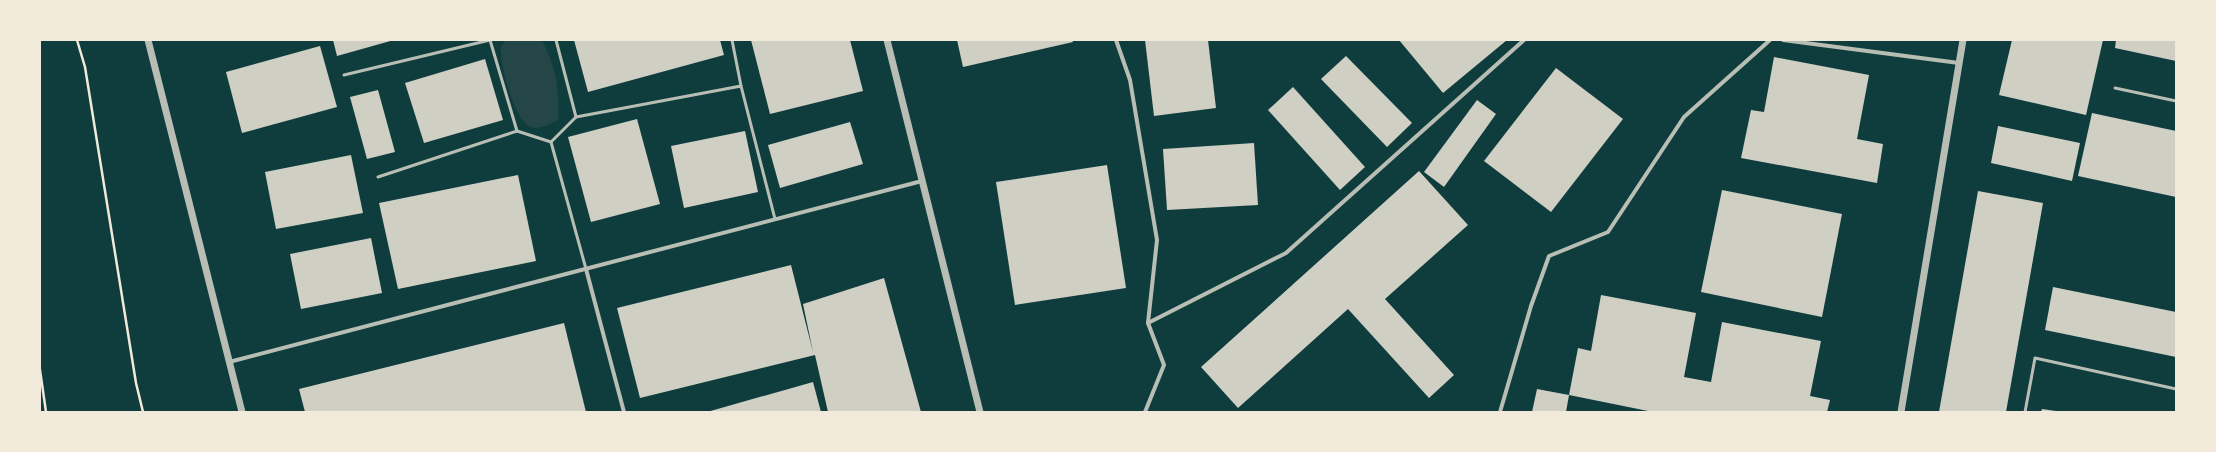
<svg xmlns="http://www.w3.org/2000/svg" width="2216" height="452" font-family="Poppins,sans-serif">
<rect width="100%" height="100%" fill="#0f3d3e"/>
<path fill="#244646" d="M505,40H542C557,71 559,86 558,120C549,124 539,131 529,126C514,118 500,65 501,48C502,46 504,43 505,40Z"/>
<g fill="#cfcfc3">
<path d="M333,40H394L337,56Z"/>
<path d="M574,40H720L724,55L588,92Z"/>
<path d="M751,40H850L863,91L770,114Z"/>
<path d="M957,40H1072L1073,42L963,67Z"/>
<path d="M1145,40H1208L1216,108L1154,116Z"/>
<path d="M1399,40H1507L1443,93Z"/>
<path d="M2012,40H2103L2086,115L1999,95Z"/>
<path d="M2116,40H2176V61L2115,48Z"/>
<path d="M320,46L337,107L242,133L226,72Z"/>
<path d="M1346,56L1412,123L1387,147L1321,79Z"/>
<path d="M1774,57L1869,75L1857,139L1883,144L1877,183L1741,158L1751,110L1764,112Z"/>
<path d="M485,59L503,120L424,143L405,83Z"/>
<path d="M1556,68L1623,119L1551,212L1484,161Z"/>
<path d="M1293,87L1365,167L1340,190L1268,110Z"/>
<path d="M378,90L395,152L367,159L350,97Z"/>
<path d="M1477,100L1496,114L1444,187L1424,172Z"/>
<path d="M2092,113L2176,131V197L2078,176Z"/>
<path d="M637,119L660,204L591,222L568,137Z"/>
<path d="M850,122L863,164L780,188L768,145Z"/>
<path d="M1998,126L2080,143L2072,181L1991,163Z"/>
<path d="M745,131L758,192L684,208L671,146Z"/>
<path d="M1254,143L1258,205L1167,210L1163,149Z"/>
<path d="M351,155L363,213L276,229L265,172Z"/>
<path d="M1107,165L1126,288L1015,305L996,182Z"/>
<path d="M1419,171L1468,225L1385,299L1454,375L1429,398L1348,309L1238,408L1201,367Z"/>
<path d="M518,175L536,261L398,289L379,203Z"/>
<path d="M1722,190L1842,214L1822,317L1701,292Z"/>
<path d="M1978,191L2043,203L2006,412H1939Z"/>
<path d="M371,238L382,293L301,309L290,254Z"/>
<path d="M791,265L813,352L803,304L884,278L921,412H828L815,355L640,398L617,308Z"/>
<path d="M2053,287L2176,312V357L2045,330Z"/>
<path d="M1601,295L1696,313L1684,377L1711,382L1722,322L1821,341L1810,396L1830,400L1827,412H1653L1569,395L1578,348L1591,351Z"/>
<path d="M564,323L586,412H305L299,389Z"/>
<path d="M813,382L821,412H707Z"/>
<path d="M1537,389L1569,395L1566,412H1532Z"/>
<path d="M2042,409L2056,411V412H2041Z"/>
</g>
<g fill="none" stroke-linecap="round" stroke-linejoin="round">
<g stroke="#f1e9da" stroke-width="2.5">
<path d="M77,40L85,67L136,383L143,412"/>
<path d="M40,370L46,412"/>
</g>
<g stroke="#b8beb3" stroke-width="3">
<path d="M490,40L517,131L551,142L586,269"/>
<path d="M732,40L741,86"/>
<path d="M344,75L490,40"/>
<path d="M2115,88L2176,101"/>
<path d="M576,117L741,86L775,219"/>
<path d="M551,142L576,117L556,40"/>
<path d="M378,177L517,131"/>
<path d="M2025,412L2035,358L2176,389"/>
</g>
<g stroke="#b8beb3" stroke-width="4">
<path d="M1116,40L1130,80L1157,240L1148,323"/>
<path d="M1783,40L1959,63"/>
<path d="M586,269L624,412"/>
<path d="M229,362L922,181"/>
<path d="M1145,412L1164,365L1148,323L1286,253L1524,40"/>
<path d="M1500,412L1531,306L1549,256L1608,232L1684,117L1770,40"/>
</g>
<g stroke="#b8beb3" stroke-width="7">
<path d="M148,40L242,412"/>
<path d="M887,40L980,412"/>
<path d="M1901,412L1963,40"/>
</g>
</g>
<rect width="2216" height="452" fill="none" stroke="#f1e9da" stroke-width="82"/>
</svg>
